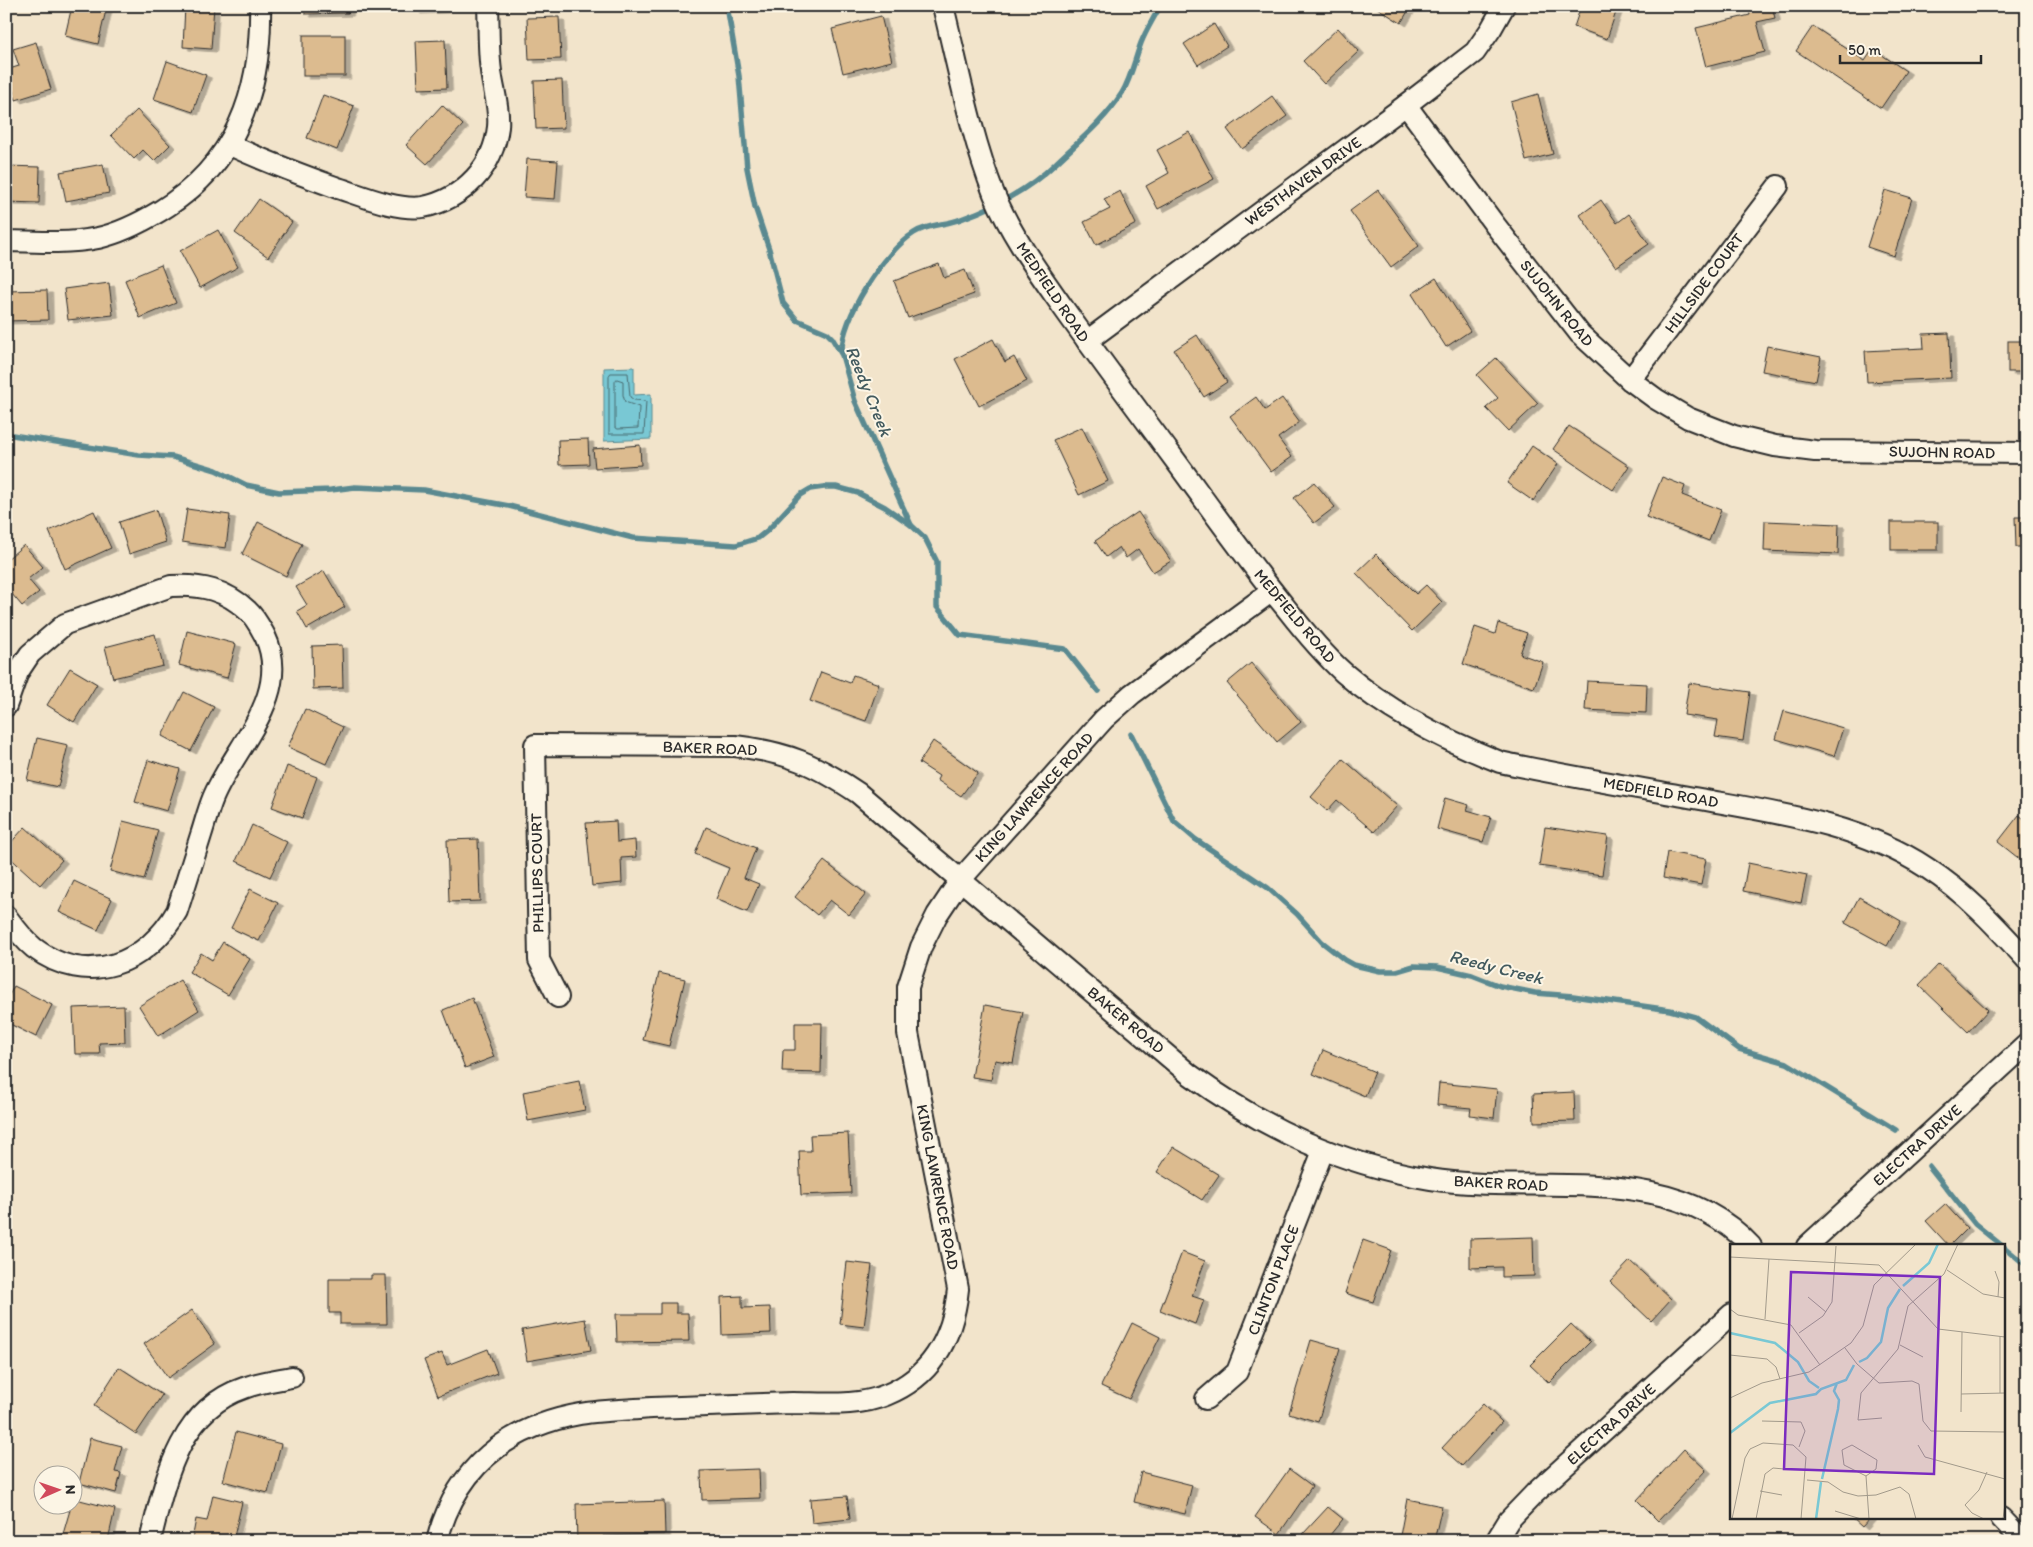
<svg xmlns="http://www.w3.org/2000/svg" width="2033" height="1547" font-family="Itim,sans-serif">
<defs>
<filter id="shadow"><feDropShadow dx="5.5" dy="3" stdDeviation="0" flood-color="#0004"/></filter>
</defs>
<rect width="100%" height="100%" fill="#f2e4cb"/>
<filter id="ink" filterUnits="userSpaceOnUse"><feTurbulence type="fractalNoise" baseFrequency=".02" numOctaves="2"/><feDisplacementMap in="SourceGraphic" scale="10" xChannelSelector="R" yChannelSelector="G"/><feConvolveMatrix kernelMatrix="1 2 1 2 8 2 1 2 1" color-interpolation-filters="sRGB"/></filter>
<g filter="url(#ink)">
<path fill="#79c8d4" stroke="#5a8990" d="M634,367V395L651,394V439L604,441V368Z"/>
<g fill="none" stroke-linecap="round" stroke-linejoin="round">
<g stroke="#4a6a6f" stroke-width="1">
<path d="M611,373H628L630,397L634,400L646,401L644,434H609V376Z"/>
<path d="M617,379L623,381V395L625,402L639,407L638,428L618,429L615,428V382Z"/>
</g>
<g stroke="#5a8990" stroke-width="5.5">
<path d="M727,6L739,76L747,168L755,207L769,249L783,303L797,320L827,333L832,338L842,355L855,401L911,525L925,538L937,562V607L960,635L1065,649L1098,691"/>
<path d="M842,353C840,319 885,251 914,233C928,224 946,225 961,219C995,207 1029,189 1055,164C1078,142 1105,120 1122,93C1131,78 1135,59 1141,43C1146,30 1154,18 1160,6"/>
<path d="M6,434L139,455L173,457L216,470L246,485L279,492L331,490L355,487L424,490L509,506L633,538L736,545L758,538L768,530L800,495L810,489L824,487H836L858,493L885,507L911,525"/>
<path d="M1131,734L1174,821L1195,839L1268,888L1297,914L1322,942L1345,960L1354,965L1380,971H1397L1414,966L1437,967L1472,975L1500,986L1535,993L1573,996L1670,1010L1696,1017L1739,1049L1787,1063L1896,1130"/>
<path d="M1929,1166L1975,1224L2002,1246"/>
<path d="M2004,1247L2027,1266"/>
</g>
</g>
<g fill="#dcbb8f" stroke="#2b2b2b" filter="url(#shadow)">
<path d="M72,6H107L98,44L65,36Z"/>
<path d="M185,6H214L211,49L183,47Z"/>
<path d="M304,6H348V13L305,14Z"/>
<path d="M415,6H444V10L415,11Z"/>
<path d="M1374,6H1411L1401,23Z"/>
<path d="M1581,6H1618L1607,39L1574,27Z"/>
<path d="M1748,6H1772L1775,18L1757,22L1765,52L1706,67L1696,28L1750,15Z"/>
<path d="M881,16L892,61L843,73L832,29Z"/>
<path d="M559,17L561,59L529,60L527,18Z"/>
<path d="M1214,24L1227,46L1198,65L1184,44Z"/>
<path d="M1813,26L1865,61L1873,49L1906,71L1881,108L1796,51Z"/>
<path d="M1338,28L1359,51L1324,84L1303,61Z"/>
<rect x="303" y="35" width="42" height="41"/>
<path d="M445,40L447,88L418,89L416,41Z"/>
<path d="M36,42L51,89L16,100L6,70L19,66L13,49Z"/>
<path d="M167,61L206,75L193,112L154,99Z"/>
<path d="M562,80L564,128L536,129L534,81Z"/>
<path d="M1538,94L1553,154L1526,161L1511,102Z"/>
<path d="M323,95L354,106L337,150L307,138Z"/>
<path d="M1272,96L1287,116L1242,149L1227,129Z"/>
<path d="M442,105L463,125L427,164L406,145Z"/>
<path d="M137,110L170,145L154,161L143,150L134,159L111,135Z"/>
<path d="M1189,132L1214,179L1158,209L1146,186L1169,173L1157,150Z"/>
<path d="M527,159L558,161L555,199L524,197Z"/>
<path d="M103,164L109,193L66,201L60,172Z"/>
<path d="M6,166L40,167L39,203L6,202Z"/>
<path d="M1378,190L1419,246L1391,267L1350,211Z"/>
<path d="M1885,190L1912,198L1894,256L1867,247Z"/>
<path d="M1120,191L1136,224L1096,245L1084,222L1110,209L1104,199Z"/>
<path d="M259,199L292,222L268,257L235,233Z"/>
<path d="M1601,200L1617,223L1629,214L1649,244L1616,267L1580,215Z"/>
<path d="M218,230L238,267L200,288L180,251Z"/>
<path d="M939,264L944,278L965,270L974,294L908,318L894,281Z"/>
<path d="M161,265L176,303L140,318L125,280Z"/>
<path d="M1436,278L1470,331L1446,347L1412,294Z"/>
<path d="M109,283L113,315L68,320L64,289Z"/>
<path d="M47,290L48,320L6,321V291Z"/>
<path d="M1949,333L1951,378L1867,382L1865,351L1924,348L1923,334Z"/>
<path d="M1197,335L1227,382L1204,397L1174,350Z"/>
<path d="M993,339L1005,362L1014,357L1027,381L979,406L955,359Z"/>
<rect x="2008" y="341" width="19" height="31"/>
<path d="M1767,346L1821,357L1816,381L1762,371Z"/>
<path d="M1496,358L1538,403L1508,431L1486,408L1498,398L1477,375Z"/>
<path d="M1256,397L1265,410L1282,398L1300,422L1278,438L1292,457L1271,472L1230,416Z"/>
<path d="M1569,426L1629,466L1613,490L1553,449Z"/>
<path d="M1082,427L1108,481L1079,495L1053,440Z"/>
<path d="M588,439L589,464L559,465L558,440Z"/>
<path d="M640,445L641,465L595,468L593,449Z"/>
<path d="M1532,446L1558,464L1533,501L1507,483Z"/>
<path d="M1662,477L1685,486L1682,495L1721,510L1709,541L1646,517Z"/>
<path d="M1314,482L1335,507L1314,523L1294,498Z"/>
<path d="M187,509L230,515L226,548L182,542Z"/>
<path d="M156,510L166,542L129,554L119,522Z"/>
<path d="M94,511L111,548L65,569L49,531Z"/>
<path d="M1138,512L1171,561L1153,572L1138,549L1126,558L1119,547L1106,557L1095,541Z"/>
<path d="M2015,517H2027V547H2016Z"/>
<path d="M1765,521L1839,524L1838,554L1764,551Z"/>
<path d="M258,522L302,544L286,576L242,554Z"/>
<rect x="1891" y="522" width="47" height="28"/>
<path d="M24,545L43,567L28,579L39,592L22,606L6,587V560Z"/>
<path d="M1376,554L1416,594L1426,585L1442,602L1412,631L1356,573Z"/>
<path d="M324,571L345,607L307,629L297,611L307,605L296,587Z"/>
<path d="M1498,623L1527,633L1520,654L1543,662L1534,688L1463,664L1475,627L1495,634Z"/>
<path d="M187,631L236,644L227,678L179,665Z"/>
<path d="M155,634L163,666L113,678L105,647Z"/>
<path d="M342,645L343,688L313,689L312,646Z"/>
<path d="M1251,663L1301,722L1277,742L1227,683Z"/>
<path d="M70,668L97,684L74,722L47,705Z"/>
<path d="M821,672L850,683L853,675L879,684L866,721L810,701Z"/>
<path d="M1587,681L1647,684L1646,713L1585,710Z"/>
<path d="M1689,683L1750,692L1743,741L1715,737L1718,720L1684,715Z"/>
<path d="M184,692L214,707L191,751L162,736Z"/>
<path d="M305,709L343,727L326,764L288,747Z"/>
<path d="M1784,711L1843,728L1834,756L1776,739Z"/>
<path d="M37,738L68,745L58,787L27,780Z"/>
<path d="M933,741L978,773L961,796L937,780L939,776L919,763Z"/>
<path d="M1343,759L1397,806L1374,832L1337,800L1327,811L1311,797Z"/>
<path d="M148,760L180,769L167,811L135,802Z"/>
<path d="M287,766L317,777L302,818L272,807Z"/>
<path d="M1445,798L1469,805L1467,810L1491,817L1483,842L1437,829Z"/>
<path d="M2019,815L2027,821V865L1998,842Z"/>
<path d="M123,821L158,830L144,880L110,871Z"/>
<path d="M616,821L617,842L635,840L636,857L621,858L622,883L592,886L586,823Z"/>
<path d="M252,825L287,842L270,877L236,861Z"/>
<path d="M25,827L62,860L40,885L6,854V848Z"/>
<path d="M706,827L756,848L744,878L759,884L747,912L716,899L729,868L695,854Z"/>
<path d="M1545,827L1608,836L1602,875L1539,866Z"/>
<path d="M478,839L480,901L449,902L447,840Z"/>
<path d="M1667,852L1706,859L1701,885L1663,878Z"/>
<path d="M824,861L866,894L849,915L830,900L817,915L795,897Z"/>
<path d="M1748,863L1807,875L1801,903L1743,891Z"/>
<path d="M74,881L112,899L98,930L59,912Z"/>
<path d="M250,889L278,903L259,941L231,928Z"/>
<path d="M1859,897L1901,921L1887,946L1845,923Z"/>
<path d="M223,942L250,959L228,995L189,972L201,953L212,960Z"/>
<path d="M1939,964L1988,1010L1968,1032L1919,985Z"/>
<path d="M659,973L685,979L669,1046L643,1040Z"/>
<path d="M180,980L199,1010L158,1036L139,1006Z"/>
<path d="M14,986L52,1005L36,1037L6,1022V1001Z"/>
<path d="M472,998L494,1057L465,1068L443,1010Z"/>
<path d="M985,1005L1023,1012L1013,1063L995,1060L991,1080L972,1077Z"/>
<path d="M124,1006L125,1042L99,1043L100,1054H75L73,1008Z"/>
<path d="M795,1023H822L821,1073L782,1072L783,1050H795Z"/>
<path d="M1323,1050L1375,1072L1365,1096L1313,1074Z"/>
<path d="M579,1081L585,1110L528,1121L523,1092Z"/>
<path d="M1439,1083L1497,1089L1494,1118L1470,1115L1471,1108L1437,1105Z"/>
<path d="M1574,1092L1575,1121L1534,1122L1533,1094Z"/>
<path d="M848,1133L851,1193L801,1195L799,1151H811L810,1135Z"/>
<path d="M1173,1147L1219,1175L1202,1200L1157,1172Z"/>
<path d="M1945,1204L1967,1228L1949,1246L1926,1221Z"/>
<path d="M1533,1237L1534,1276L1502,1277V1267L1470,1268V1239Z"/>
<path d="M1363,1240L1391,1250L1373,1302L1345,1293Z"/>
<path d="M1182,1252L1205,1261L1192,1296L1204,1300L1195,1324L1160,1310Z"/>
<path d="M1630,1261L1671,1299L1651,1321L1610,1282Z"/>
<path d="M847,1262L872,1265L864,1327L840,1324Z"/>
<path d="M371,1275H386L387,1324H340V1313H329V1279H371Z"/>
<path d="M742,1296V1308L770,1307L771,1333L722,1335L721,1297Z"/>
<path d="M660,1303H676V1313H688L689,1341L617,1342L616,1314H660Z"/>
<path d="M192,1310L215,1344L168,1378L144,1344Z"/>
<path d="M585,1319L591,1350L527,1361L522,1330Z"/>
<path d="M1132,1323L1160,1337L1129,1399L1101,1386Z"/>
<path d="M1571,1324L1590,1342L1549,1383L1530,1365Z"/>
<path d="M1311,1340L1340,1348L1318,1422L1289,1413Z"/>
<path d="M488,1349L497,1373L438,1396L424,1360L442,1353L447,1365Z"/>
<path d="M119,1367L162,1395L136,1434L94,1406Z"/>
<path d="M1483,1404L1502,1422L1462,1466L1442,1448Z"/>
<path d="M236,1432L281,1444L268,1493L223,1481Z"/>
<path d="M90,1438L122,1446L115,1472L121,1473L116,1493L79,1483Z"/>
<path d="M1684,1449L1706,1470L1658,1521L1637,1500Z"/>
<path d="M759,1469L760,1498L702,1500L701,1471Z"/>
<path d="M1289,1469L1312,1486L1279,1534L1255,1517Z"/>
<path d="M1141,1472L1192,1485L1185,1514L1134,1502Z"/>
<path d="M213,1495L242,1502L233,1541L192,1540L196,1519L207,1521Z"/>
<path d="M847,1496L850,1519L812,1523L810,1499Z"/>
<path d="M72,1498L115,1509L108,1540L111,1541H61L70,1510L61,1508L62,1504H72Z"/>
<path d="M1407,1499L1442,1506L1434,1541H1399Z"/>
<path d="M664,1501L665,1534L603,1536V1541H577L576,1504Z"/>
<path d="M1328,1507L1343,1519L1325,1541H1311L1303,1534Z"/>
<path d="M1852,1518H1870L1862,1527Z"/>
</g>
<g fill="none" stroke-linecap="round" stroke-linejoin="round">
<defs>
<g id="minor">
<path d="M943,6C958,67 971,136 994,194C1011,235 1037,270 1062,306C1099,358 1137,409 1175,460C1211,509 1247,560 1286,608C1304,631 1322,653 1344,673C1390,713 1444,740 1500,762C1566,776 1633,787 1700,799C1777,813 1860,824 1927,868C1967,894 1995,925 2027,960"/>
<path d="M1406,105L1495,225L1580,334L1630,380L1656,399L1688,418L1734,436L1775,446L1815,451L2027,453"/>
<path d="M230,145C264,161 299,174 335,187C360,195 397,211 423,207C444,203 461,193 475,178C488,164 496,145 498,127C500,107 493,90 491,71C488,50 489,27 488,6"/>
<path d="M6,241C36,242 68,244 98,238C120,233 140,223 160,211C236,165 262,92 260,6"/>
<path d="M1087,341L1406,105L1475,52L1491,29L1504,6"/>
<path d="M1630,380L1778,186"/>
<path d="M6,706L18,672L30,654L65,624L171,586C201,584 226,590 248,611C255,617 260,627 265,636C293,695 234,747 213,798C208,810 205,823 201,835C193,860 185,885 177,911C147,964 87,988 34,948C23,939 14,927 6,916"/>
<path d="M558,997L539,960L535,745L735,746C787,752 815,764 858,793L1189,1074C1265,1129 1337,1163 1430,1179C1534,1196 1671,1159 1751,1246"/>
<path d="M1807,1246L2027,1044"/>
<path d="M1206,1399L1237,1372L1323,1151"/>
<path d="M2001,1518L2023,1541"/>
<path d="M150,1541C165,1482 178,1410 244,1388C259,1382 276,1380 292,1377"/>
<path d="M437,1541C456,1468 507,1427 580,1414C604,1410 628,1410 652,1408C699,1406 745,1405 792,1403C822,1403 858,1407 886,1395C933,1376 953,1337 958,1289L908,1033V987L921,947L937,915L961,879L1104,719L1132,694L1272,591"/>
<path d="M1496,1541L1509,1520L1535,1493L1732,1314"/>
</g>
</defs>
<use href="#minor" stroke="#2b2b2b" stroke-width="24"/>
<use href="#minor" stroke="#fcf5e5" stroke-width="20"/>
</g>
</g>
<g text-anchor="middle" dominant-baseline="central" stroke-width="4" stroke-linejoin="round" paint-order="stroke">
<g font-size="16" fill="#2b2b2b" stroke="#fcf5e5">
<text transform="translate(1303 181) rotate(-36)">WESTHAVEN DRIVE</text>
<text transform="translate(1704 283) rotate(-53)">HILLSIDE COURT</text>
<text transform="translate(1053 292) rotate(56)">MEDFIELD ROAD</text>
<text transform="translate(1557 303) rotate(51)">SUJOHN ROAD</text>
<text transform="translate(1942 452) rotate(1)">SUJOHN ROAD</text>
<text transform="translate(1295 616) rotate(50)">MEDFIELD ROAD</text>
<text transform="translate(710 748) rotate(2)">BAKER ROAD</text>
<text transform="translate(1661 792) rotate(10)">MEDFIELD ROAD</text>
<text transform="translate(1034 797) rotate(-48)">KING LAWRENCE ROAD</text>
<text transform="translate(537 873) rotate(-91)">PHILLIPS COURT</text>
<text transform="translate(1126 1020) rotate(40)">BAKER ROAD</text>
<text transform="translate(1917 1145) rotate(-42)">ELECTRA DRIVE</text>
<text transform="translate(1501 1183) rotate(3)">BAKER ROAD</text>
<text transform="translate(938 1187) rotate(79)">KING LAWRENCE ROAD</text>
<text transform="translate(1273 1280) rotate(-69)">CLINTON PLACE</text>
<text transform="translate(1611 1424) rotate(-42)">ELECTRA DRIVE</text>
</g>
<g font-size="18" font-style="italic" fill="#425a5e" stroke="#fcf5e5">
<text transform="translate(869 391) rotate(68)">Reedy Creek</text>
<text transform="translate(1496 967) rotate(14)">Reedy Creek</text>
</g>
</g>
<g transform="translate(1730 1244)">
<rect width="275" height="275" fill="#f2e4cb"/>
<path fill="none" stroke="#79c8d4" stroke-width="2.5" d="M173,42L199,19L208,0M0,89L45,99L68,118L79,137L89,144M129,118L137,114L151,98L158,64L170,45M0,189L40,159L86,150L91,145L116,136L124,121M92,235L108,165L109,156L104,147L107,139M86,275L91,238"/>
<path fill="none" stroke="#a29a8b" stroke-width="1" d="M0,13L149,21L208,85L275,93M0,21L1,0M217,26L253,50L275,54M265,27L269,38L268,53M78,53L96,68M0,65L8,71L61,81L90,121M35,75L39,15M69,89L93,72L102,58L106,2M170,101L193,113M115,104L127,120L149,139L182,137L189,140L193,177L201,187L275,188M0,111L37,115L46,123L50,135M270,149V92M231,150L275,149M0,154L32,139L79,128L121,99L133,82L144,41L186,0M231,168L232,88M152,174L128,176L131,149L168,105L178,62L214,30L228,0M32,177L71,178L75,187L69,203M122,201L147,216L146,225L136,232L114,221L112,206ZM188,201L195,213L275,235M136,232L139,275M77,236L98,238L113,248L128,252L146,251L170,243L179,250L186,275M30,247L52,251M105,267L131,275M2,275L15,214L20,205L33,199L63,201L76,213L71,275M26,275L35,230L43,224L54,225M254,275L242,269L235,261L249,246L257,228M273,275L275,260"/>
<path fill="#7b2cbf" fill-opacity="0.15" stroke="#7b2cbf" stroke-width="2.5" d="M61,28L210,33L204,230L54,225Z"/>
<rect width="275" height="275" fill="none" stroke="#2b2b2b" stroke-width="2.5"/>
</g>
<rect width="2033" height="1547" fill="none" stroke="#fcf5e5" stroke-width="25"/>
<rect x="12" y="12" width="2008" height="1522" fill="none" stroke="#2b2b2b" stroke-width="2" filter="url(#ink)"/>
<g transform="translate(58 1490) rotate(88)"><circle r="24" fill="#fcf5e5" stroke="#a8a49b"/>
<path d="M0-4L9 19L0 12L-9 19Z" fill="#d1495b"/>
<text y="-8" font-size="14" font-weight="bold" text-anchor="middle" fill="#2b2b2b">N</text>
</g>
<path d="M1840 55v8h141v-8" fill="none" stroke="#2b2b2b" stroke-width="2.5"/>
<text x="1848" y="55" font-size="15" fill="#2b2b2b" stroke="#fcf5e5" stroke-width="4" paint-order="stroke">50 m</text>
</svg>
